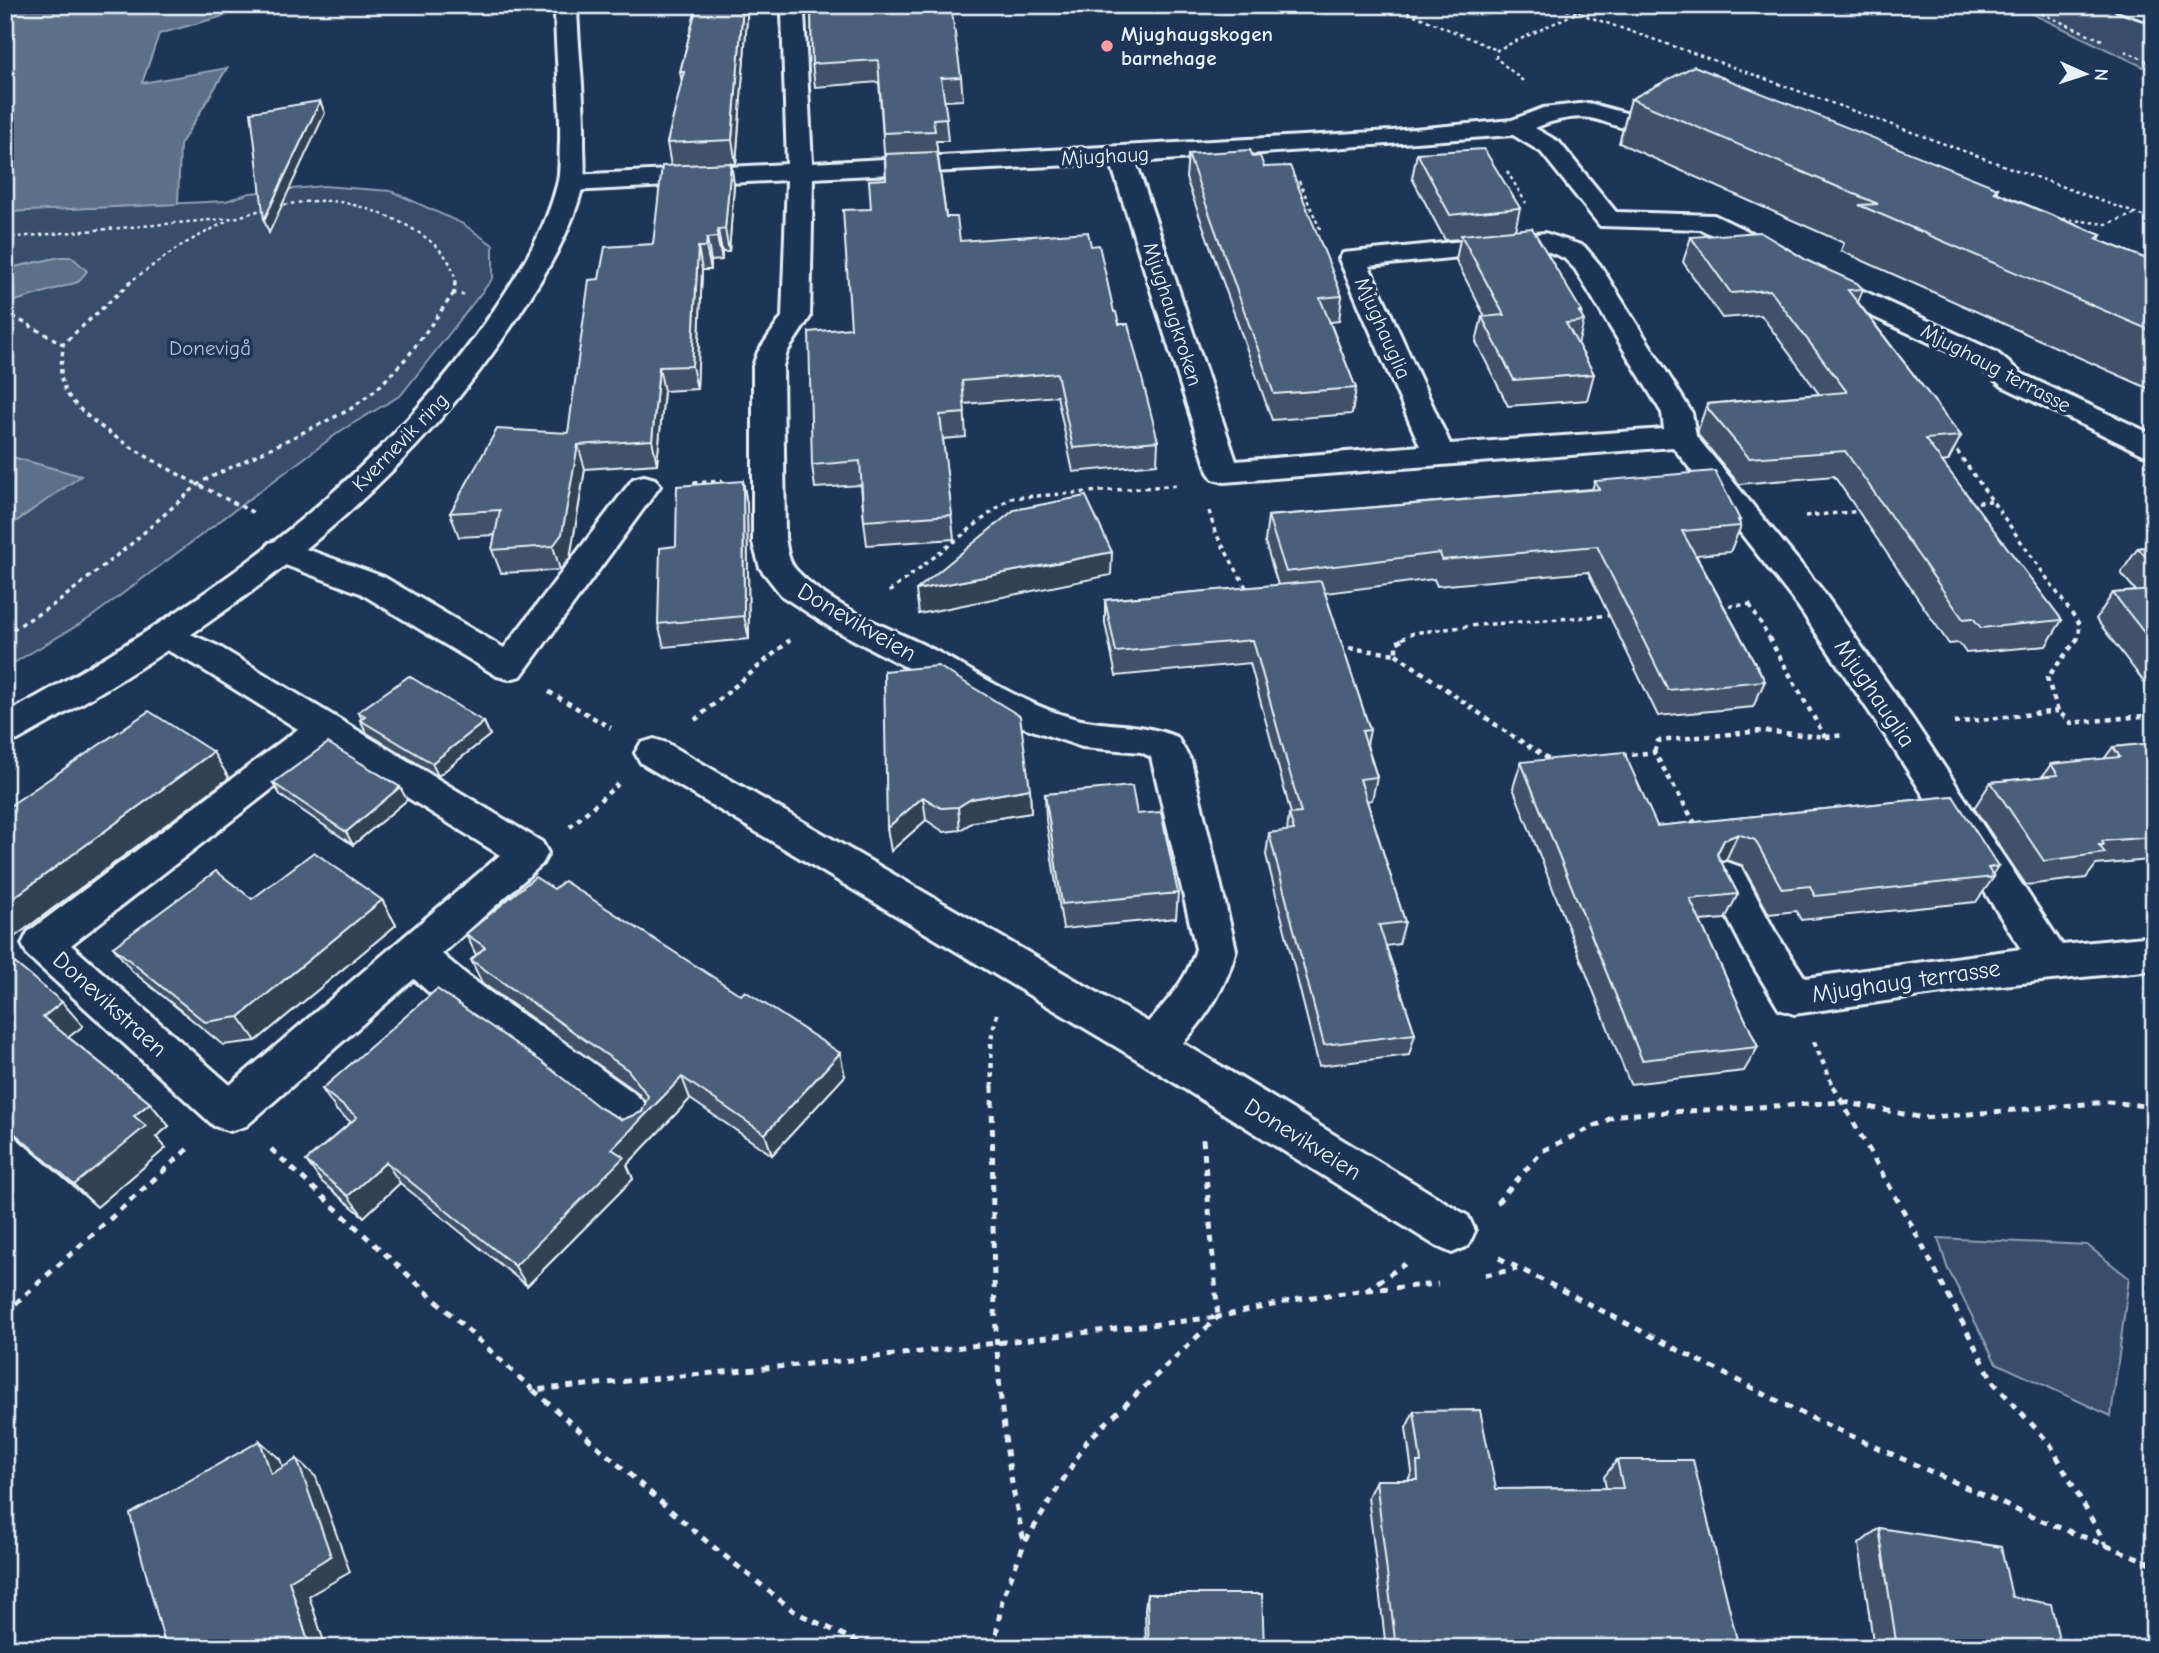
<svg xmlns="http://www.w3.org/2000/svg" width="2159" height="1653" font-family="'Comic Neue',sans-serif">
<rect width="100%" height="100%" fill="#1d3557"/>
<filter id="ink" filterUnits="userSpaceOnUse"><feTurbulence type="fractalNoise" baseFrequency=".0143" numOctaves="2"/><feDisplacementMap in="SourceGraphic" scale="14" xChannelSelector="R" yChannelSelector="G"/><feConvolveMatrix kernelMatrix="1 2 1 2 8 2 1 2 1" color-interpolation-filters="sRGB"/></filter>
<g filter="url(#ink)">
<g fill="#374d6c" stroke="#909fb2" stroke-width="2">
<path d="M2014,5H2101L2154,23V72Z"/>
<path d="M323,186L391,191L463,224L493,245V278L401,395L342,430L90,618L5,668V529L80,476L5,455V304L78,282L61,257L5,269V212L226,201L250,193Z"/>
<path d="M1938,1238L2087,1245L2129,1278L2111,1416L1996,1363L1947,1267Z"/>
</g>
<g fill="#5d7089" stroke="#95a4b5" stroke-width="2">
<path d="M5,5H235L231,14L159,34L142,83L227,68L180,145L178,204L5,212Z"/>
<path d="M61,257H72L87,271L78,282L5,304V269Z"/>
<path d="M5,455L81,476L5,529Z"/>
</g>
<g fill="none" stroke-linecap="round" stroke-linejoin="round">
<defs>
<g id="minor">
<path d="M2114,5H2146L2154,8V23L2117,10Z"/>
<path d="M793,6L801,8L804,13L812,163L1392,131L1512,120L1543,108L1588,103L1644,118L1647,123L1644,128C1625,133 1608,121 1590,118C1573,115 1550,121 1535,128L1559,142L1616,212L1714,215L1783,248L1820,271L1996,352L2022,374L2154,435V456L2143,454L2002,386L1976,364L1800,283L1763,260L1700,229L1600,226L1541,152L1513,135L1136,162L1236,461L1420,446L1339,259L1343,253L1545,233L1584,246L1600,265L1692,413L1696,436L1822,590L1913,720L2062,945L2154,936V970L1992,986L1794,1014L1779,1009L1746,954L1707,878L1713,867L1727,862L1741,867L1774,930L1805,978L2021,949L1887,738L1798,606L1673,447L1224,482L1213,479L1208,472L1111,163L813,178L810,317L787,352L783,366L785,537C787,549 788,562 797,571C832,608 886,626 930,648C976,672 1022,704 1073,718C1110,728 1138,721 1177,737L1191,761L1236,949C1227,986 1208,1015 1183,1043L1468,1216L1475,1231L1468,1246L1452,1253L1436,1246L1138,1060L641,763L635,753L641,743L654,739L667,743L1148,1022C1169,1000 1187,979 1196,949L1151,757L1141,752L1082,747L1017,725L833,629L782,596L760,568L753,543V366L758,352L782,317L787,180L571,191L562,188L558,183L562,178L571,175L787,164L782,13L785,8ZM1542,249L1564,258L1575,269L1662,413L1664,429L1450,444L1369,266Z"/>
<path d="M644,476L655,479L660,486L655,493L521,676L509,679L497,676L360,593L269,559L265,551L269,543L281,540L384,577L504,648L633,479Z"/>
<path d="M167,624L218,646L542,842L548,853L542,864L442,954C493,1000 555,1033 609,1075C627,1088 646,1099 655,1119L649,1133L633,1139C603,1128 580,1101 554,1082C508,1048 456,1019 414,979L246,1126L230,1131L214,1126L28,956L22,944L28,932L298,729L194,664L155,644L150,636L155,628ZM326,747L500,855L230,1085L71,945Z"/>
</g>
<path id="major" d="M555,5H577C578,51 585,97 584,143C584,157 586,171 583,185C572,231 546,273 520,313C399,502 211,632 18,740L5,744V714C192,613 377,487 496,307C521,270 546,229 557,185C561,171 559,156 560,142C561,97 555,51 555,5Z"/>
</defs>
<use href="#minor" stroke="#e8f1f8" stroke-width="6"/>
<use href="#major" stroke="#e8f1f8" stroke-width="6"/>
<g stroke="#e8f1f8" stroke-width="2.5" stroke-dasharray="3.5 3.5" stroke-linecap="butt">
<path d="M1359,5L1405,11L1497,50"/>
<path d="M1546,5L1575,12L1713,60L2154,220"/>
<path d="M2022,5L2102,40"/>
<path d="M2125,51L2154,64"/>
<path d="M1523,81L1496,58L1497,50L1593,5"/>
<path d="M1507,171L1526,203"/>
<path d="M1299,181L1321,231"/>
<path d="M277,206C295,203 313,200 331,201C369,204 455,237 455,283"/>
<path d="M2056,218L2106,224L2136,214"/>
<path d="M5,238L234,218L268,208"/>
<path d="M128,283L182,245L229,220"/>
</g>
<g stroke="#e8f1f8" stroke-width="3.5" stroke-dasharray="4.5 4.5" stroke-linecap="butt">
<path d="M131,282L63,344C63,355 59,371 62,382C72,427 214,492 256,514"/>
<path d="M455,282L454,293L464,295"/>
<path d="M5,312L63,344"/>
<path d="M1952,444L2080,625L2078,639"/>
<path d="M693,483L722,481"/>
<path d="M1969,503L1991,501"/>
<path d="M1209,511L1215,532L1248,591"/>
<path d="M1805,516L1863,511"/>
<path d="M889,592L1010,498L1180,485"/>
<path d="M1750,605L1770,639"/>
<path d="M1720,607L1753,604"/>
<path d="M5,634L58,602L131,544L201,482L349,410L378,388L409,355L454,293"/>
<path d="M1402,639L1413,633L1479,625L1613,615"/>
</g>
<g stroke="#e8f1f8" stroke-width="4.5" stroke-dasharray="5 5" stroke-linecap="butt">
<path d="M1769,638L1825,737"/>
<path d="M2078,638L2047,678L2058,711L2071,723L2154,715"/>
<path d="M1339,647L1396,654V643L1405,638"/>
<path d="M1396,654L1506,732L1554,762"/>
<path d="M549,692L611,728"/>
<path d="M695,720L790,640"/>
<path d="M1954,723L2058,711"/>
<path d="M1654,752L1658,741L1762,731L1825,737L1845,735"/>
<path d="M1622,756L1654,752L1696,825"/>
<path d="M570,827L618,784"/>
<path d="M1814,1042L1834,1088"/>
<path d="M992,1088L991,1040L997,1014"/>
</g>
<g stroke="#e8f1f8" stroke-width="5" stroke-dasharray="7 7" stroke-linecap="butt">
<path d="M992,1086C994,1238 988,1393 1024,1541"/>
<path d="M1833,1086L1912,1226L1994,1383L2050,1444L2107,1547"/>
<path d="M271,1149L533,1390"/>
<path d="M1497,1203L1542,1151L1618,1115L1844,1102L1923,1118L2108,1102L2154,1107"/>
<path d="M1499,1258L1807,1416L2032,1517L2154,1564"/>
<path d="M1485,1275L1517,1269"/>
<path d="M1367,1290L1438,1284"/>
<path d="M5,1313L189,1148"/>
<path d="M871,1648L795,1612L700,1536L533,1390L851,1360L1218,1317L1203,1139"/>
<path d="M994,1648L1002,1600L1025,1542L1087,1441L1218,1317L1299,1299L1366,1290L1405,1264"/>
</g>
<use href="#minor" fill="#1d3557" fill-rule="evenodd"/>
<use href="#major" fill="#1d3557" fill-rule="evenodd"/>
</g>
<g fill="#3f5169" stroke="#e8f1f8" stroke-width="2">
<path d="M697,5H748L736,164H731L734,185L729,252H722V260L711,261V270H702L697,389L664,391L657,464L585,469L570,558L560,570L501,573L492,550L495,535L459,537L450,513L568,433L599,279L653,244L671,166L667,143L682,82L680,72Z"/>
<path d="M811,5L961,77L963,100L944,101L948,141H936L946,217L960,241L1091,246L1114,312L1119,324L1158,441L1157,464L1073,472L1057,396L964,404L966,437L943,439L954,539L867,545L864,521L861,485L815,488L812,465L851,328L871,209L886,179L879,82L815,87L812,64Z"/>
<path d="M1631,99L1998,188L1996,192L2101,235L2099,240L2154,262V391L1841,251L1844,243L1619,143Z"/>
<path d="M1417,153L1520,208L1515,230L1582,312L1581,316L1584,321L1578,345L1594,374L1587,400L1508,406L1476,342L1482,317H1485L1456,260L1460,239L1445,240L1412,178Z"/>
<path d="M1188,154L1253,157L1264,167L1342,296L1339,321L1330,322L1356,388L1352,414L1272,420L1186,178Z"/>
<path d="M1691,237L1808,261L1863,289L1858,302L1961,436L1948,461L1942,462L2062,620L2046,646L1966,653L1959,643L1949,644L1834,476L1739,484L1698,435V430L1707,404L1819,394L1761,315L1722,318L1683,262Z"/>
<path d="M743,481L747,504L749,639L664,647L658,624Z"/>
<path d="M1595,481L1740,520L1739,523L1741,526L1730,552L1696,555L1765,681L1753,707L1658,716L1588,572L1437,586L1434,579L1325,593L1370,730L1367,745L1377,777L1372,800L1367,801L1405,922L1399,944L1386,946L1415,1034L1409,1055L1319,1066L1266,855L1269,833L1287,831L1289,814H1291L1250,663L1116,676L1105,623V600L1278,585L1265,542L1268,516L1592,489Z"/>
<path d="M2154,546V695L2096,619L2113,593L2136,591L2121,573L2138,548Z"/>
<path d="M884,671L1030,789L1031,813L973,822L960,830L944,832L926,820L891,851Z"/>
<path d="M358,712L484,722L490,735L438,776L367,733L360,720L362,719Z"/>
<path d="M2154,743V855L2149,860L2096,865L2086,878L2026,885L1974,808L1991,782L2042,777L2051,764L2104,759L2113,747Z"/>
<path d="M1521,762L1657,826L1953,796L1994,877L1976,902L1801,920L1796,911L1769,914L1742,865L1726,860L1721,862L1738,894L1725,919L1700,921L1758,1047L1744,1071L1630,1084L1513,788Z"/>
<path d="M273,783L407,800L353,845L281,796Z"/>
<path d="M1045,794L1137,814L1178,893L1176,918L1063,929L1046,820Z"/>
<path d="M382,900L396,925L256,1041L223,1045L132,971L113,947Z"/>
<path d="M466,934L845,1076L772,1155L690,1099L627,1165L633,1179L527,1286L400,1183L364,1217L322,1182L306,1161L351,1122L337,1111L322,1089L600,1108L622,1120L642,1112L646,1103L637,1092L482,983L471,960L476,955Z"/>
<path d="M5,955L83,1026L68,1037L150,1103L169,1126L156,1137L166,1148L97,1207L21,1141L5,1126Z"/>
<path d="M1414,1411L1496,1489L1606,1488L1604,1477L1617,1460L1739,1648H1386L1368,1497L1376,1480H1408L1412,1472L1406,1428Z"/>
<path d="M1879,1528L2012,1597L2061,1648H1874L1859,1544Z"/>
<path d="M1147,1594L1264,1648H1146L1145,1608Z"/>
</g>
<g fill="#334255" stroke="#e8f1f8" stroke-width="2">
<path d="M743,5H748L736,164L732,140Z"/>
<path d="M320,101L325,113L269,233L264,220Z"/>
<path d="M731,163L734,185L729,252L725,229Z"/>
<path d="M718,230L722,252V260L717,237Z"/>
<path d="M707,238L711,261V270L706,247Z"/>
<path d="M698,247L702,270L697,389L692,366Z"/>
<path d="M659,367L664,391L657,464L652,440Z"/>
<path d="M578,445L585,469L570,558L560,570L553,546Z"/>
<path d="M743,481L747,504L749,639L744,616Z"/>
<path d="M1112,552L1111,575L919,614L916,590Z"/>
<path d="M484,722L490,735L438,776L432,763Z"/>
<path d="M213,752L229,778L5,944V904Z"/>
<path d="M400,787L407,800L353,845L346,832Z"/>
<path d="M1030,789L1031,813L973,822L960,830L958,807L971,799Z"/>
<path d="M923,797L926,820L891,851L887,828Z"/>
<path d="M1738,834L1726,860L1712,865L1724,840Z"/>
<path d="M1998,866L1990,878L1988,868Z"/>
<path d="M382,900L396,925L256,1041L239,1017Z"/>
<path d="M62,1002L83,1026L65,1040L43,1017Z"/>
<path d="M840,1053L845,1076L772,1155L765,1134Z"/>
<path d="M682,1077L690,1099L627,1165L633,1179L527,1286L515,1266L612,1149Z"/>
<path d="M150,1103L169,1126L156,1137L166,1148L97,1207L74,1185L134,1116Z"/>
<path d="M386,1162L400,1183L364,1217L348,1196Z"/>
<path d="M260,1441L280,1459L291,1491L271,1474Z"/>
<path d="M297,1459L316,1477L350,1572L309,1596L326,1648H310L289,1581Z"/>
</g>
<g fill="#495e7a" stroke="#e8f1f8" stroke-width="2">
<path d="M697,5H743L732,140L667,143L684,72H680Z"/>
<path d="M811,5H951L961,77L941,78L947,118L933,119L935,131L883,133L878,60L812,64Z"/>
<path d="M1694,66L1998,188L1994,192L2101,235L2096,239L2154,262V332L1859,205L1878,204L1631,99Z"/>
<path d="M320,101L264,220L251,112Z"/>
<path d="M1484,149L1520,208L1450,215L1417,153Z"/>
<path d="M1250,150L1253,157L1260,156L1264,167L1290,166L1342,296L1320,298L1356,388L1274,394L1188,154Z"/>
<path d="M937,152L946,217H957L960,241L1088,232L1091,246L1099,245L1114,312H1116L1119,324H1128L1158,441L1073,448L1057,373L962,381L965,413L940,415L952,515L864,521L860,461L812,465L809,332L851,328L843,210L871,209L869,180L886,179L885,154Z"/>
<path d="M731,163L725,229L718,230L717,237L707,238L706,247H698L692,366L659,367L652,440L578,445L562,534L553,546L492,550L500,510L450,513L497,429L568,433L589,280L599,279L605,247L653,244L662,166Z"/>
<path d="M1532,228L1582,312H1579L1584,321L1566,323L1594,374L1514,380L1482,317L1504,315L1461,235Z"/>
<path d="M1760,232L1808,261L1857,283L1863,289L1848,290L1961,436L1925,439L2062,620L1981,628L1973,618L1963,619L1845,451L1749,458L1708,409L1707,404L1847,392L1770,290L1731,293L1691,237Z"/>
<path d="M1715,471L1740,520H1738L1741,526L1682,531L1765,681L1668,690L1597,546L1442,560L1440,553L1286,572L1268,516L1599,489L1595,481Z"/>
<path d="M743,481L744,616L658,624L660,548L676,546L677,486Z"/>
<path d="M1086,496L1112,552L916,590L1014,510Z"/>
<path d="M2154,546V566L2138,548Z"/>
<path d="M1321,581L1370,730L1362,731L1377,777L1360,779L1405,922L1379,925L1415,1034L1324,1045L1269,833L1294,830L1289,814L1301,813L1253,640L1116,652L1105,600Z"/>
<path d="M2154,590V645L2113,593Z"/>
<path d="M938,666L1020,716L1030,789L971,799L958,807L941,808L923,797L887,828L884,671Z"/>
<path d="M409,676L484,722L432,763L360,720L365,716L358,712Z"/>
<path d="M149,711L213,752L5,904V809Z"/>
<path d="M328,743L400,787L346,832L273,783Z"/>
<path d="M2154,743V837L2102,841L2104,845H2099L2105,853L2044,861L1991,782L2058,775L2051,764L2120,757L2113,747Z"/>
<path d="M1624,752L1657,826L1953,796L1998,866L1988,868L1994,877L1815,896L1810,886L1782,889L1755,840L1738,834L1724,840L1717,854L1738,894L1690,899L1758,1047L1642,1060L1521,762Z"/>
<path d="M1132,786L1137,814L1161,812L1178,893L1062,904L1045,794Z"/>
<path d="M314,852L382,900L239,1017L205,1022L113,947L216,871L252,899Z"/>
<path d="M535,877L554,889L564,881L741,995L745,991L840,1053L765,1134L682,1077L612,1149L624,1157L515,1266L386,1162L348,1196L306,1161L357,1117L322,1089L437,989L542,1062L600,1108L622,1120L642,1112L648,1096L628,1070L471,960L485,947L466,934Z"/>
<path d="M5,955L62,1002L43,1017L150,1103L134,1116L146,1126L74,1185L5,1125Z"/>
<path d="M1480,1410L1496,1489L1623,1488L1617,1460H1693L1739,1648H1396L1376,1480H1418L1417,1462H1421L1414,1411Z"/>
<path d="M260,1441L271,1474L297,1459L331,1556L289,1581L310,1648H166L130,1514Z"/>
<path d="M1879,1528L2001,1547L2012,1597L2051,1604L2061,1648H1897Z"/>
<path d="M1147,1594H1262L1264,1648H1149Z"/>
</g>
</g>
<circle fill="#ff9aa2" stroke="#1d3557" stroke-width="2.5" cx="1107" cy="46" r="7"/>
<g text-anchor="middle" dominant-baseline="central" stroke-width="7" stroke-linejoin="round" paint-order="stroke">
<g font-size="21" font-weight="bold" fill="#e8f1f8" stroke="#1d3557" text-anchor="start">
<text x="1121" y="34">Mjughaugskogen<tspan x="1121" dy="24">barnehage</tspan></text>
</g>
<g font-size="21" fill="#e8f1f8" stroke="#1d3557">
<text transform="translate(1105 156) rotate(-3)">Mjughaug</text>
<text transform="translate(1173 314) rotate(72)">Mjughaugkroken</text>
<text transform="translate(1383 328) rotate(66)">Mjughauglia</text>
<text transform="translate(1996 368) rotate(28)">Mjughaug terrasse</text>
<text transform="translate(400 442) rotate(-46)">Kvernevik ring</text>
</g>
<g font-size="21" fill="#b3c0ce" stroke="#1d3557">
<text x="210" y="348">Donevigå</text>
</g>
<g font-size="24" fill="#e8f1f8" stroke="#1d3557">
<text transform="translate(857 622) rotate(30)">Donevikveien</text>
<text transform="translate(1875 693) rotate(56)">Mjughauglia</text>
<text transform="translate(1906 981) rotate(-8)">Mjughaug terrasse</text>
<text transform="translate(110 1004) rotate(42)">Donevikstraen</text>
<text transform="translate(1303 1139) rotate(32)">Donevikveien</text>
</g>
</g>
<rect width="2159" height="1653" fill="none" stroke="#1d3557" stroke-width="28"/>
<rect x="14" y="14" width="2131" height="1625" fill="none" stroke="#e8f1f8" stroke-width="2.5" filter="url(#ink)"/>
<g transform="translate(2085 74) rotate(93)" stroke="#1d3557" stroke-width="5" paint-order="stroke">
<path d="M0-5L12 26L0 18L-12 26Z" fill="#e8f1f8"/>
<text y="-10" font-size="19" font-weight="bold" text-anchor="middle" fill="#e8f1f8">N</text>
</g>
</svg>
